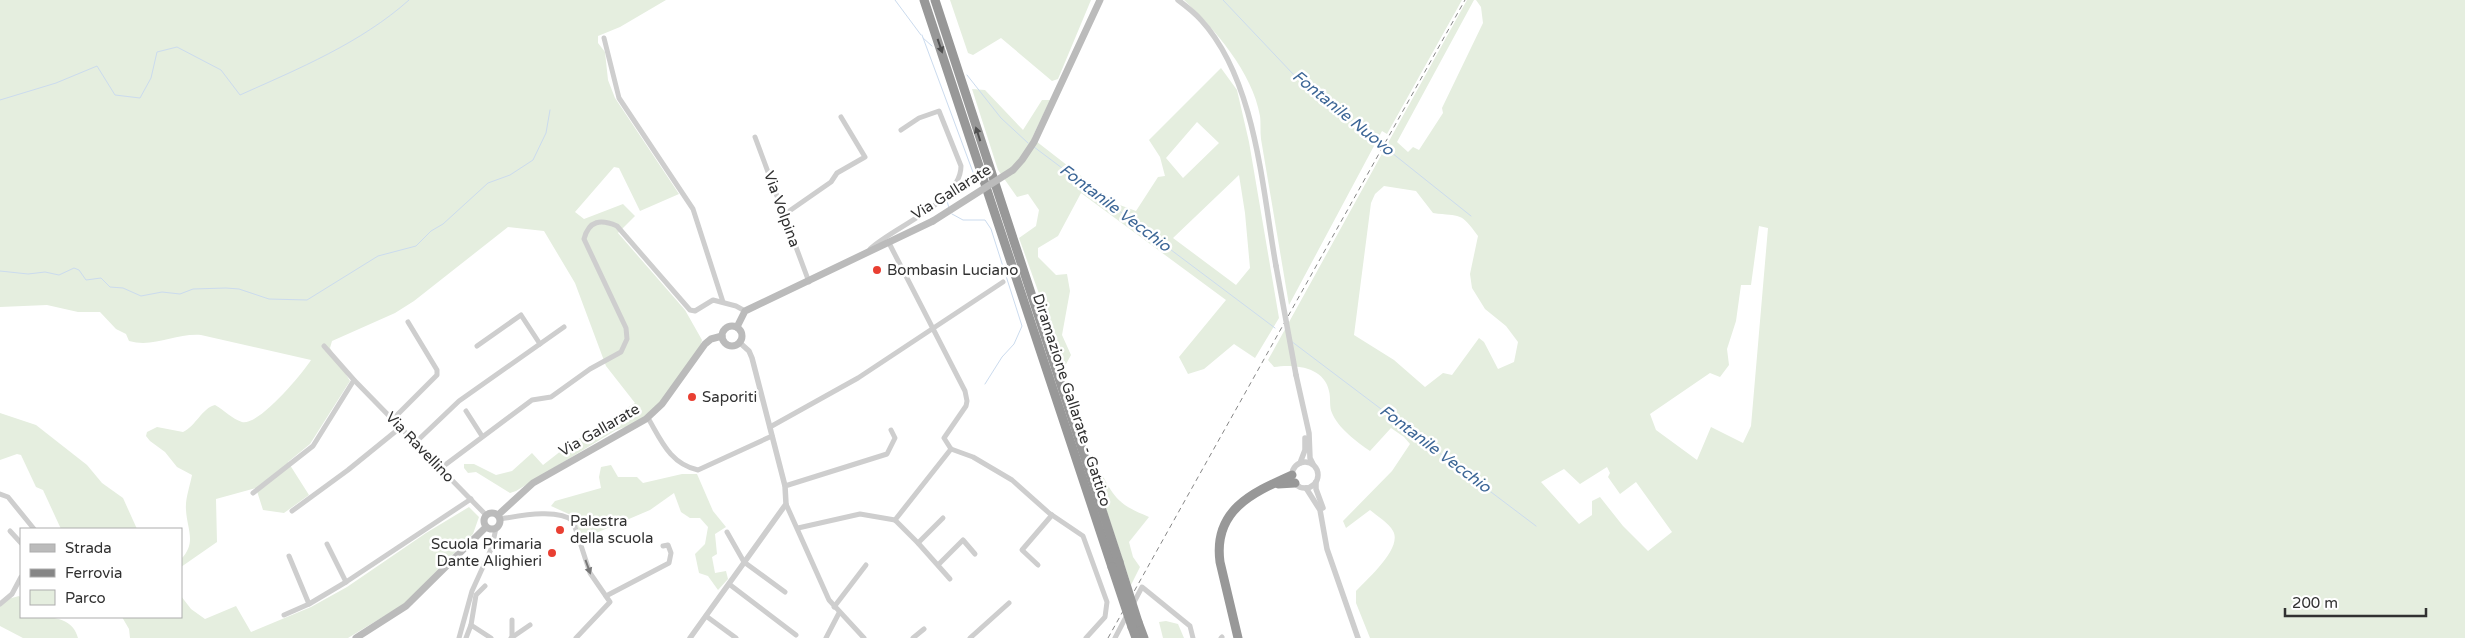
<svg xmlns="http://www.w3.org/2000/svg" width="2465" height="638" font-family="'Varela Round',sans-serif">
<rect width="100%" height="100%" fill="#fff"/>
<g fill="#e5eedf" fill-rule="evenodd">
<path d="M0,0H666L620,27L598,36V43L605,52L608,80L615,98L679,194L640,211L619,168L614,167L575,212L584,219L623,204L635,216L618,233L685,310L702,340L700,348L660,403L635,424L616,430L516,491L510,493L476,472L468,473L464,468V464H474L496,475L512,471L532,453L543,465L566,447L635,403L606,366L575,283L544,231L508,227L414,301L395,313L332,341L330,348L350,381L310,444L288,462L309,495L284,513L263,510L256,488L216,499L217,542L181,567V559C197,543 187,529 186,510C185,499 190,486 192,475L177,467L165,452L150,441L146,436L147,432L157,427L183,432C196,426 202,408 215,405C224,410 232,419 242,422C259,426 302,374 311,360L201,335C176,333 154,348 129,341L126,334L116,329L100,312H78L47,305L0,307Z"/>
<path d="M950,0H1091L1058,79L1052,81L1001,38L973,55L968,53Z"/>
<path d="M1184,0H1462L1387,134L1382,131L1289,305L1261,139C1260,131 1261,123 1260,116C1253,73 1214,28 1184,0Z"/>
<path d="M1467,0H1474L1397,142L1408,152L1413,147L1419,150L1443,113L1442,108L1483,23L1481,7L1476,0H2465V638H1370L1356,603V591C1367,579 1403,548 1393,531C1389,523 1377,516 1370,510L1346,528L1343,521L1392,471L1410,444L1404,437L1391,428L1370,451C1357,442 1338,428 1332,413C1329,407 1331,398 1329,391C1324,366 1293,364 1274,367L1268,360ZM1384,186L1416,191L1433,213C1461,217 1460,211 1478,236L1470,274L1472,288L1485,309L1506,326L1518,342L1514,362L1498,369L1484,342L1479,338L1452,375L1443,373L1425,387L1394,360L1354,335L1371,203L1375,194ZM1759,226L1768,228L1751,426L1743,443L1711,427L1697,460L1656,430L1650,414L1710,373L1720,377L1729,365L1727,349L1736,321L1741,285H1751ZM1607,467L1610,473L1608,477L1620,494L1636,482L1672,532L1648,551L1623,526L1600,497L1592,501V515L1579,524L1541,482L1564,469L1580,484Z"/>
<path d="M1221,68L1237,90L1249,142L1279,318L1255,358L1234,344L1204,369L1188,374L1179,357L1226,300L1081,193L1058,236L1038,248V257L1056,275L1067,274L1070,291L1062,335L1071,355L1065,366L1019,238L1036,226L1039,210L1028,194L1017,197L998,170L972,89L985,90L1023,130L1042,100H1050L1032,138L1117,204L1136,211L1158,177L1165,176L1160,157L1149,140ZM1197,122L1219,143L1183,178L1166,158ZM1239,175L1245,213L1250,268L1236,285L1173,238Z"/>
<path d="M0,413L36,425L87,465L102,483L123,498L137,529H61L43,490L36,487L21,455L17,454L0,460Z"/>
<path d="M611,465L618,477H637L643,483L682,474H697L713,511L726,527L715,534L717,554L712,557L715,573L726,571L728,579L718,590L708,576L699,573L695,554L705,544L708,527L700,518H690L681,512L674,493L650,510L582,539L573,516L551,506L555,501L601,488L599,477L601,467Z"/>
<path d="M1102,474C1115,501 1123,506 1149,517L1129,542L1133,557L1140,567L1131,585L1096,478Z"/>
<path d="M469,507L479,517L473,534L404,604L348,638H130L129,629L122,617H181V596L191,609L205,619L236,606L251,632L311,607L347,587L426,533Z"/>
<path d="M19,596L21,598V617C41,617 72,613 78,638H23L0,626V606L8,599Z"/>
<path d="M1166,621L1178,624L1184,638H1163L1159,622Z"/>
</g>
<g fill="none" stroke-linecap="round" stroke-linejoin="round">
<g stroke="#cbdbee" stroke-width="1">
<path d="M895,0L921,35"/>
<path d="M1223,0L1293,74L1471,216"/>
<path d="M922,35L974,175C968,187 954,190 947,201L949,208"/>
<path d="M923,38L932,46"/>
<path d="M967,75L1001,118L1028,143"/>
<path d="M0,100L56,83L97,66L115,95L140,98L151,78L157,52L177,47L221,70L240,95C298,69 361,43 409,0"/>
<path d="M1034,147L1275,328"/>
<path d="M952,214L963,220H985L991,229L1022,326L1014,344L1002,357L985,384"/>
<path d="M0,271L28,274L45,272L59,275L74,268L79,270L86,280L101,278L110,287L123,288L141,296L162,292L180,294L193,289L226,288L239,289L269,299L307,300L378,256L416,246L431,231L443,224L488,183L510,175L533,160L546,133L550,110"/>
<path d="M1291,341L1536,526"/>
</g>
<g stroke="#cecece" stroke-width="5">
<path d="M604,38L619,98L693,209L723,302"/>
<path d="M755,137L809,282"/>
<path d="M785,214L831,182L837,173L865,157L841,117"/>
<path d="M889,243L965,391L967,401L966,406L944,438L951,449"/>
<path d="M870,249C893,227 961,202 961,166L939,111L919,118L901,130"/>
<path d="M324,346L354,380L486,515"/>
<path d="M477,346L521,315L540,344"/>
<path d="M466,411L482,436"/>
<path d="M648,418C661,440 670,464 698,470L772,436"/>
<path d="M393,419L437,375V370L408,322"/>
<path d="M770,427L858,378L1003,282"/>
<path d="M416,442L459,401L564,327"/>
<path d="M951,449L973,457L1012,480L1049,513L1083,536L1107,602L1105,617L1086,638"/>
<path d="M441,468L532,400L551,397L590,369L621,352L627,339L626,328L584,239C589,220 601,219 617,226L690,310L695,311L713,300L736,306L745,311"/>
<path d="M785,486L887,454L895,438L891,430"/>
<path d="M253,493L313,446L354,380"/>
<path d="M0,494L8,497L34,529"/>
<path d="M786,504L829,600L864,638"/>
<path d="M292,511L348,470L401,427"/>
<path d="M500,519C519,516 558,508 573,521L590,573L610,602L576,638"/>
<path d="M895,520L951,449"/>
<path d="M895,520L918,543L943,518"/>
<path d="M798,528L860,514L895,520"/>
<path d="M10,531L21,543"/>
<path d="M727,532L744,562L785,592"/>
<path d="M918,543L950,579"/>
<path d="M327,544L346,582"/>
<path d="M289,556L309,604"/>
<path d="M938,565L963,540L975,554"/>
<path d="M1038,565L1022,550L1052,515"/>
<path d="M729,584L796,635"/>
<path d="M606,596L669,563L671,553L668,545L663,546"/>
<path d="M0,604L12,594L21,577"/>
<path d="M1132,606L1142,587L1190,626L1193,638"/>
<path d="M834,607L866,565"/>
<path d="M284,615L309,604L346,582L471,499"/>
<path d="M706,616L736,638"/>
<path d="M471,625L491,638"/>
<path d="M512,637V620"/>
<path d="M459,638L472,591L492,547L496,528"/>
<path d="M466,638L471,625L476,595L485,586"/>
<path d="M511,638L530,625"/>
<path d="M826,638L839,613"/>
<path d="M913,638L924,629"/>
<path d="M970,638L1009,603"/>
<path d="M1115,638L1128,613"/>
<path d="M1221,638L1222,637"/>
</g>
<g stroke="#cecece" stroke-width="5.5">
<path d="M1178,0C1186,6 1195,13 1201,20C1256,80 1262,188 1276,266"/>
<path d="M1296,375L1309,433L1310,458L1313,464"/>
<circle cx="1305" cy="475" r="13"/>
<path d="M1300,463L1305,450V438"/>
<path d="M1316,482V489L1323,508"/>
<path d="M1306,488L1320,510L1327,549L1358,638"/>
<path d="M690,638L786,504L785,486L752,358L749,351L739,342"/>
</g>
<g stroke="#bbb" stroke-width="7">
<path d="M1013,170L1022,160L1034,142L1100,0"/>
<circle cx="732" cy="336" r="10"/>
<path d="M737,327L745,311L933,221"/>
<circle cx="492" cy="521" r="8"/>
<path d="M498,515L533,483L646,419L662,404L705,344L711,339L722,336"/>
<path d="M356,638L406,606L486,527"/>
</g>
<g stroke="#989898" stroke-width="9">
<path d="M924,0L1112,567"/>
<path d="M935,0L1119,562"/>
<path d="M1278,484L1295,483"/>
<path d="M1138,622L1144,638"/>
<path d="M1132,627L1136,638"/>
<path d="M1238,638L1220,562C1213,510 1252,493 1292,475"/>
</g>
<path stroke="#868686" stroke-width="1" stroke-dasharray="5 4" stroke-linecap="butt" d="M1108,638L1465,0"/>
<path stroke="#cecece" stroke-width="5.5" d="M1276,266L1296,375"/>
<path stroke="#bbb" stroke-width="7" d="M933,221L1013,170"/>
<g stroke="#989898" stroke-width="9">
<path d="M1119,562L1138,622"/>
<path d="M1112,567L1132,627"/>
</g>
</g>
<defs><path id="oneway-solid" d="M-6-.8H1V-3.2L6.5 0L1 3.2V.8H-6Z" transform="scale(1.25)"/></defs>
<g fill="#505050">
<use href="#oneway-solid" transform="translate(940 46) rotate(71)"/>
<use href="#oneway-solid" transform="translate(978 134) rotate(-108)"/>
</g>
<use fill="#787878" href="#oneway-solid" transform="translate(588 567) rotate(70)"/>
<g fill="#e93f32" stroke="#fff" stroke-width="2">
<circle cx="877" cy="270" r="5"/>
<circle cx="692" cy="397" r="5"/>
<circle cx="560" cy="530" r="5"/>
<circle cx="552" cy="553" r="5"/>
</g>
<g text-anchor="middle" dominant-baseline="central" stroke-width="5" stroke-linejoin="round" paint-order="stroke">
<g font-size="15" fill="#313131" stroke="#fff">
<text transform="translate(951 192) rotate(-32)">Via Gallarate</text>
<text transform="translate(782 209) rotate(70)">Via Volpina</text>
<text transform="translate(1072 400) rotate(72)">Diramazione Gallarate - Gattico</text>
<text transform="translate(599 430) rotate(-30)">Via Gallarate</text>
<text transform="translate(420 447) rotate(46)">Via Ravellino</text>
</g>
<g font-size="15" fill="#313131" stroke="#fff" text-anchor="start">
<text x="887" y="270">Bombasin Luciano</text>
<text x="702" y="397">Saporiti</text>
<text x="570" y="521">Palestra<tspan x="570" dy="17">della scuola</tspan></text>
<text x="542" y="544" text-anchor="end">Scuola Primaria<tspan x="542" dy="17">Dante Alighieri</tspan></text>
</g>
<g font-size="16" font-style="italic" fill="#3c6696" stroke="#fff">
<text transform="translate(1343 113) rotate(39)">Fontanile Nuovo</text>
<text transform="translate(1115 208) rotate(37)">Fontanile Vecchio</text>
<text transform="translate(1435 449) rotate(37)">Fontanile Vecchio</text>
</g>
</g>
<rect x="20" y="528" width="162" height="90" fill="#ffffff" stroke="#adadad"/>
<rect x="30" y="544" width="25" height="8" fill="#bbbbbb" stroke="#adadad"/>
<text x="65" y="553" font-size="15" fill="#313131">Strada</text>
<rect x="30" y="569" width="25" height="8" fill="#868686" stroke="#adadad"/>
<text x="65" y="578" font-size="15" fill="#313131">Ferrovia</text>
<rect x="30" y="590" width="25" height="15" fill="#e5eedf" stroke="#adadad"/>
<text x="65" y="603" font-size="15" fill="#313131">Parco</text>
<path d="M2285 608v8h141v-8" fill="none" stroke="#313131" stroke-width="2.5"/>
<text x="2292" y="608" font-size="15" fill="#313131" stroke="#ffffff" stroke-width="4" paint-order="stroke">200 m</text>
</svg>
